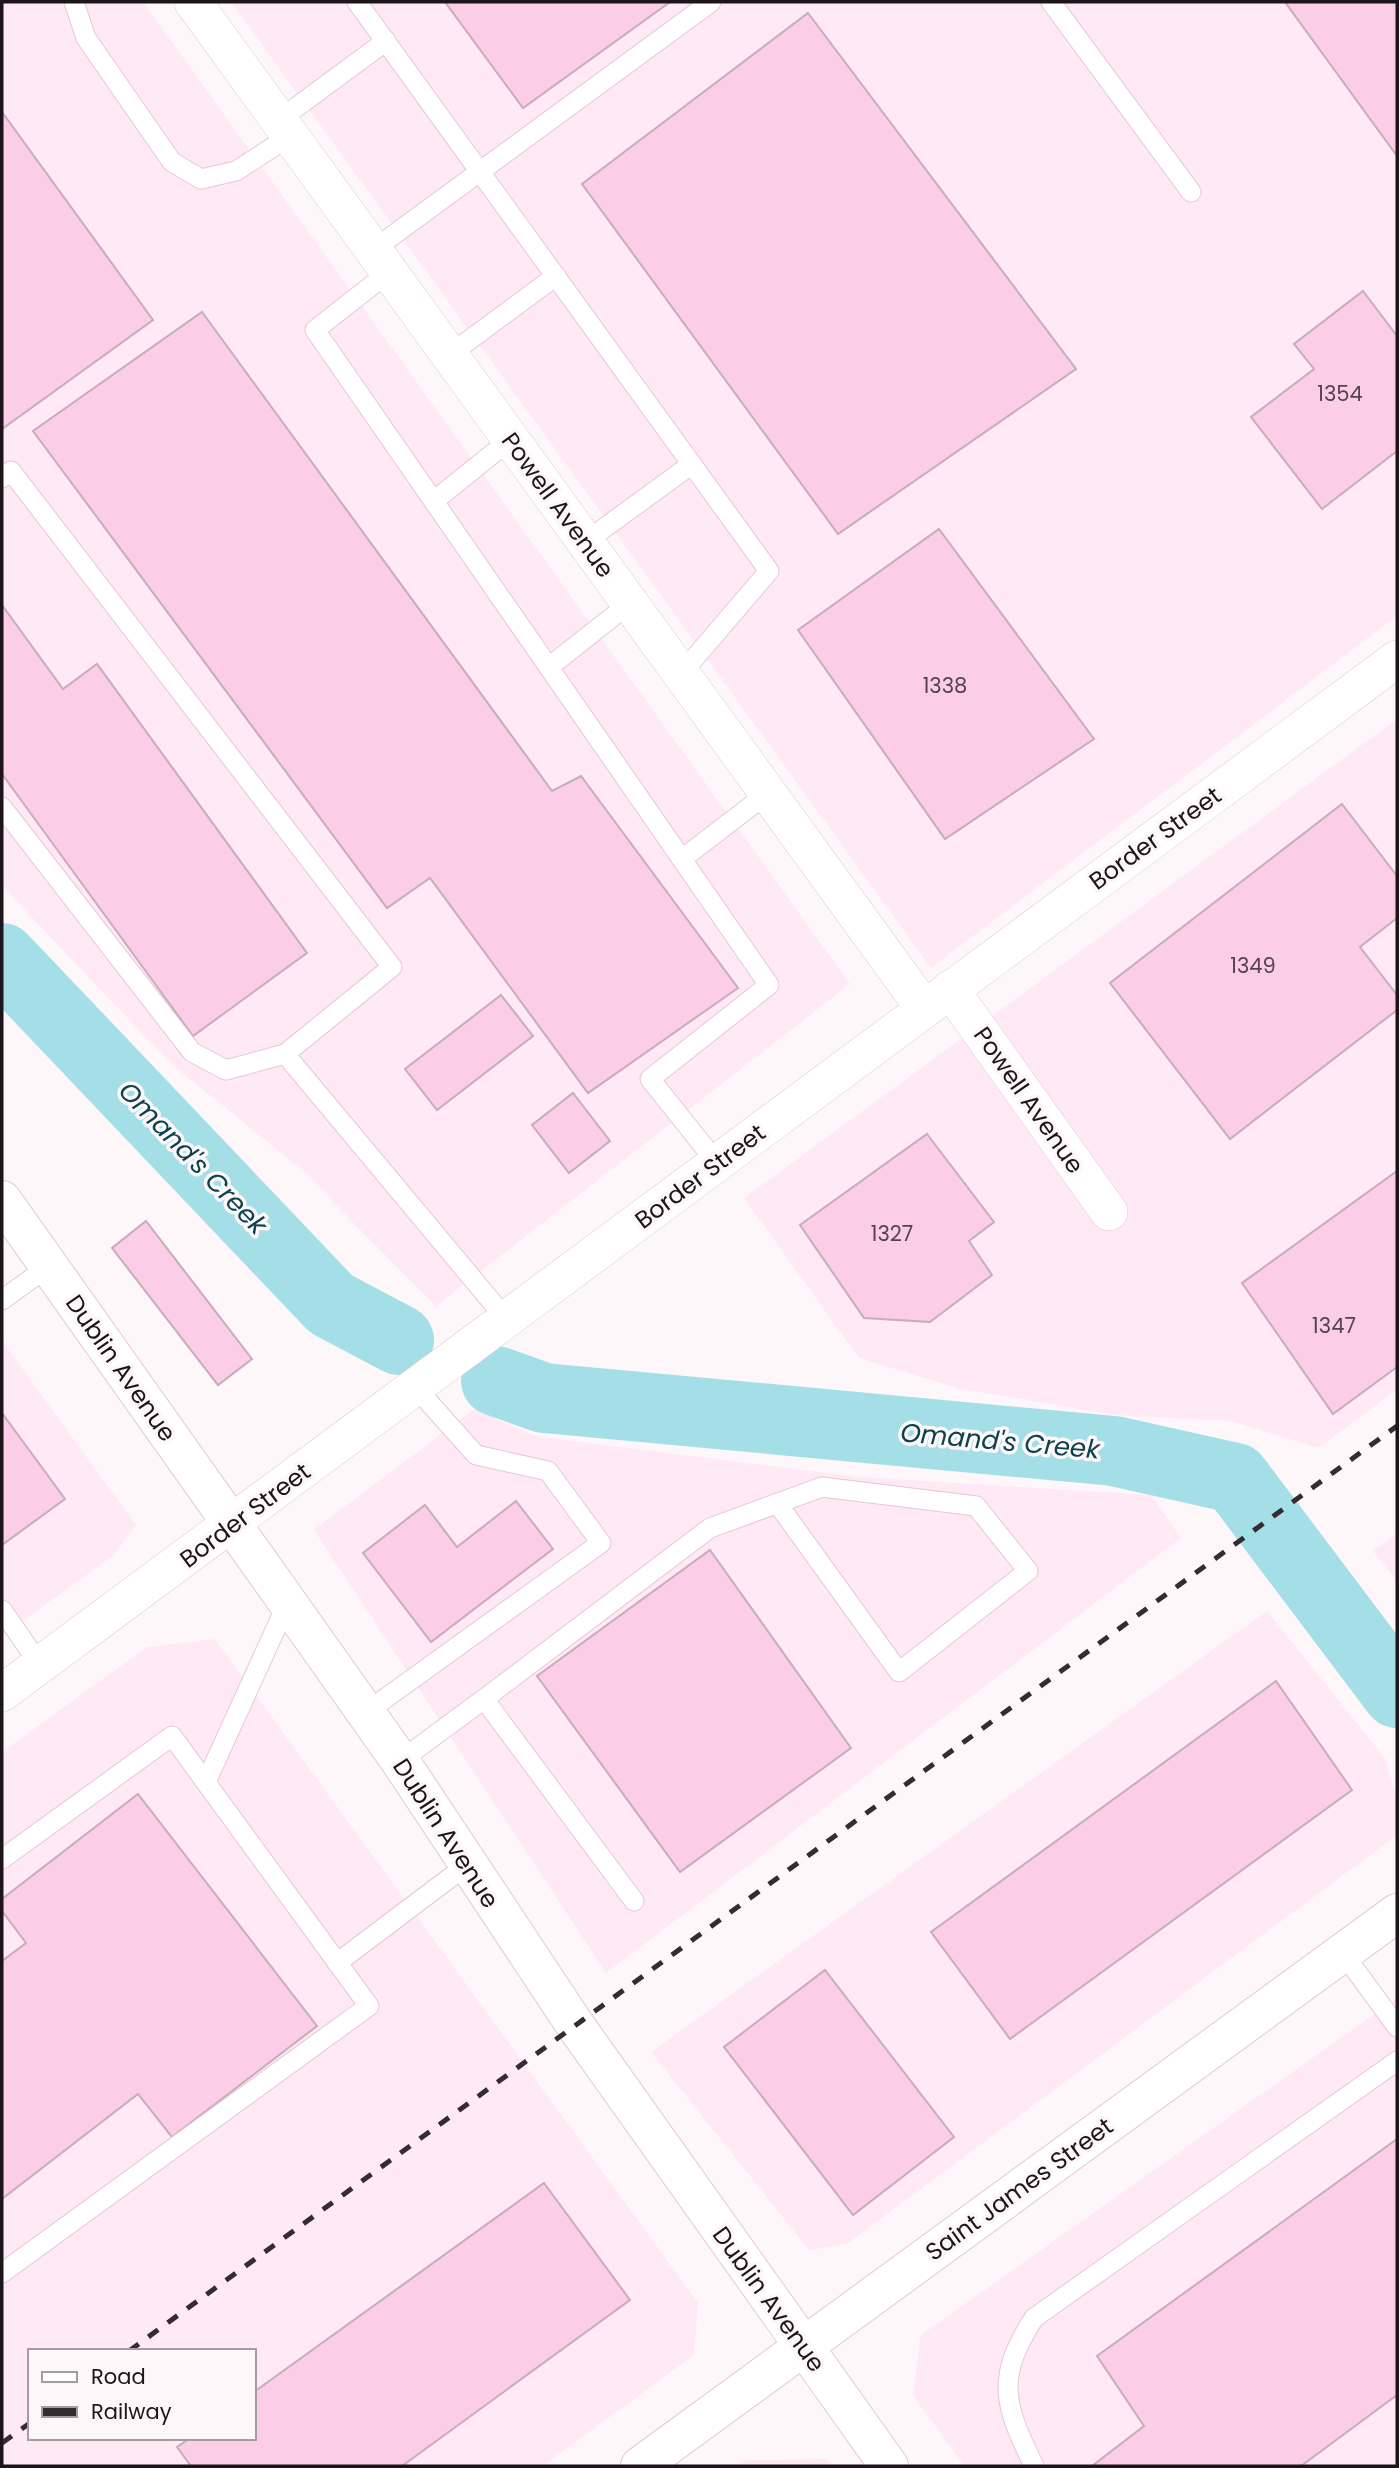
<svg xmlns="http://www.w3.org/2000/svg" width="1399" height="2468" font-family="Poppins,sans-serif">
<rect width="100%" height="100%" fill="#fdf7fa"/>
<g fill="#ffe9f5" fill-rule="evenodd">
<path d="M2,2H143L850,984L436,1306L295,1164L171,1064L2,886Z"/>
<path d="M231,2H1397V616L931,968Z"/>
<path d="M1397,719V1390L1318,1448L1231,1421L1114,1415L961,1389L859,1358L744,1198Z"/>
<path d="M2,1341L136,1525L114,1555L2,1636Z"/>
<path d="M474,1409L535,1436L602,1445L860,1477L1151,1495L1181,1538L606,1973L314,1530Z"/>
<path d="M1397,1533V1581L1373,1551Z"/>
<path d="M1267,1611L1385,1758L1397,1800V1835L847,2244L809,2250L651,2052Z"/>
<path d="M215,1639L698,2303L694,2355L543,2466H2V1752L147,1647ZM30,2351H254V2438H30Z"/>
<path d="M1397,1998V2466H965L913,2396L921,2335Z"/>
<path d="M827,2459L832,2466H738L746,2460Z"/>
</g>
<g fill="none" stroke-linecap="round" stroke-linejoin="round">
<g stroke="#a4dfe8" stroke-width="70">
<path d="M2,958L331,1304L399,1340"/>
<path d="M496,1381L544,1398L1114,1451L1235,1478L1397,1693"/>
</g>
</g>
<g fill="#fbcde7" stroke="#c7acbb" stroke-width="2">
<path d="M445,2H670L523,108Z"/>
<path d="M1285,2H1397V156Z"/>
<path d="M808,13L1076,369L838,534L582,184Z"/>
<path d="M2,112L153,320L2,429Z"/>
<path d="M1363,291L1397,336V451L1322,509L1251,417L1314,369L1294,344Z"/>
<path d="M202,312L552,791L581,776L738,988L588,1093L430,878L387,908L33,431Z"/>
<path d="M939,529L1094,739L945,839L798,630Z"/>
<path d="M2,605L63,689L97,664L307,953L193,1036L2,774Z"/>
<path d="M1342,804L1397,876V918L1360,947L1397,995V1010L1230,1139L1110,983Z"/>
<path d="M501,995L533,1036L437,1110L405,1069Z"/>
<path d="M573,1093L610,1141L569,1173L532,1125Z"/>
<path d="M927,1134L994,1222L969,1241L992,1275L930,1322L864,1318L800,1225Z"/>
<path d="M1397,1171V1367L1333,1414L1242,1283Z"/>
<path d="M146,1221L252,1359L218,1385L112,1248Z"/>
<path d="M2,1413L65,1499L2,1545Z"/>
<path d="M516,1501L553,1549L431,1642L363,1553L425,1505L457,1547Z"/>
<path d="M710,1550L851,1748L680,1872L537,1676Z"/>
<path d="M1276,1681L1352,1790L1010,2039L931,1932Z"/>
<path d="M138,1794L317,2026L172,2137L138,2094L2,2199V1961L26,1943L2,1911V1899Z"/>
<path d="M825,1970L954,2137L853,2215L724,2047Z"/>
<path d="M1397,2139V2395L1301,2466H1092L1144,2426L1097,2356Z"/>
<path d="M544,2183L630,2300L402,2466H191L177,2447L190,2438H254V2392Z"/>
</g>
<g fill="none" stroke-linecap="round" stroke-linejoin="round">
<defs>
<g id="service">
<path d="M74,2L86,38L172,162L201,179L236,171L290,136"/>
<path d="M357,2L769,571L681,674"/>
<path d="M1051,2L1191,192"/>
<path d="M279,120L386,41"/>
<path d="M373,250L711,2"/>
<path d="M389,272L315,330L769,985L650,1079L717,1163"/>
<path d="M449,355L556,276"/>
<path d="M2,478L11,471L392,967L285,1054L507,1320"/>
<path d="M434,501L511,439"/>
<path d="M585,542L692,464"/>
<path d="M549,667L630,603"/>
<path d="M2,807L192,1052L226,1070L285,1054"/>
<path d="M682,859L768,793"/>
<path d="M2,1300L49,1266"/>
<path d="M2,1610L40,1665"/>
<path d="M484,1699L710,1528L822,1487L976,1506L1028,1571L899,1672L777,1503"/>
<path d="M365,1713L601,1543L548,1471L476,1455L416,1388"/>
<path d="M400,1761L484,1699L634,1901"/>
<path d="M206,1782L287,1604"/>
<path d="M2,1859L172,1736L369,2006L2,2273"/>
<path d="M1343,1953L1397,2027"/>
<path d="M337,1963L467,1865"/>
<path d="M1034,2466C1004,2404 995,2379 1034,2318L1397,2061"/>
</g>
<g id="minor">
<path d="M193,2L924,1008"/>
<path d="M950,989L1109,1212"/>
<path d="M2,1693L1397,659"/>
</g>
<g id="secondary">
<path d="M2,1200L400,1761L575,2025L889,2466"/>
<path d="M640,2466L1397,1913"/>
</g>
</defs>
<use href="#service" stroke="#e4c8d7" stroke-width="21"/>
<use href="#minor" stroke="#e4c8d7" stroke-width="38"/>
<use href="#secondary" stroke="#e4c8d7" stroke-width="40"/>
<use href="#service" stroke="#fff" stroke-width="19"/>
<use href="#minor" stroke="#fff" stroke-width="37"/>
<use href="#secondary" stroke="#fff" stroke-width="38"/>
<g stroke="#342c30" stroke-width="5" stroke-dasharray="12 12" stroke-linecap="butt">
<path d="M129,2351L1397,1426"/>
<path d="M2,2443L30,2423"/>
</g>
</g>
<g text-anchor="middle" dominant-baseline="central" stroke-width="7" stroke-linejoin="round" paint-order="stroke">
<g font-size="21" fill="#55434d">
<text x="1340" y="393">1354</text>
<text x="945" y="685">1338</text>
<text x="1253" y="965">1349</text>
<text x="892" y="1233">1327</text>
<text x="1334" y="1325">1347</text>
</g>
<g font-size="24" fill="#1e151a" stroke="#fdf7fa">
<text transform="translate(558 505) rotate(54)">Powell Avenue</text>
<text transform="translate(1155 838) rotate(-36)">Border Street</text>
<text transform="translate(1029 1100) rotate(55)">Powell Avenue</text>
<text transform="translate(700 1176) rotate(-37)">Border Street</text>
<text transform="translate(121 1368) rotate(55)">Dublin Avenue</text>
<text transform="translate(245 1515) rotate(-37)">Border Street</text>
<text transform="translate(446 1833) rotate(57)">Dublin Avenue</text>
<text transform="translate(1019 2189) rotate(-36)">Saint James Street</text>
<text transform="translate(769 2299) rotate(54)">Dublin Avenue</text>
</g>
<g font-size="26" font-style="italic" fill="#0c434a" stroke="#fdf7fa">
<text transform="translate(193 1158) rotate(46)">Omand's Creek</text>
<text transform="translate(1000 1441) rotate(5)">Omand's Creek</text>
</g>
</g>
<rect width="1399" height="2468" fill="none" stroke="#1e151a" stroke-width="7"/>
<rect x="28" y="2349" width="228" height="91" fill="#fdf7fa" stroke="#a49da0" stroke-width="2"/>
<rect x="42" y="2372" width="35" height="10" fill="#ffffff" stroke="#a49da0" stroke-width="2"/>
<text x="91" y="2384" font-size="21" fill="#1e151a">Road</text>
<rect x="42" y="2407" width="35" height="10" fill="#342c30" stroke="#a49da0" stroke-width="2"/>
<text x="91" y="2419" font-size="21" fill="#1e151a">Railway</text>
</svg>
